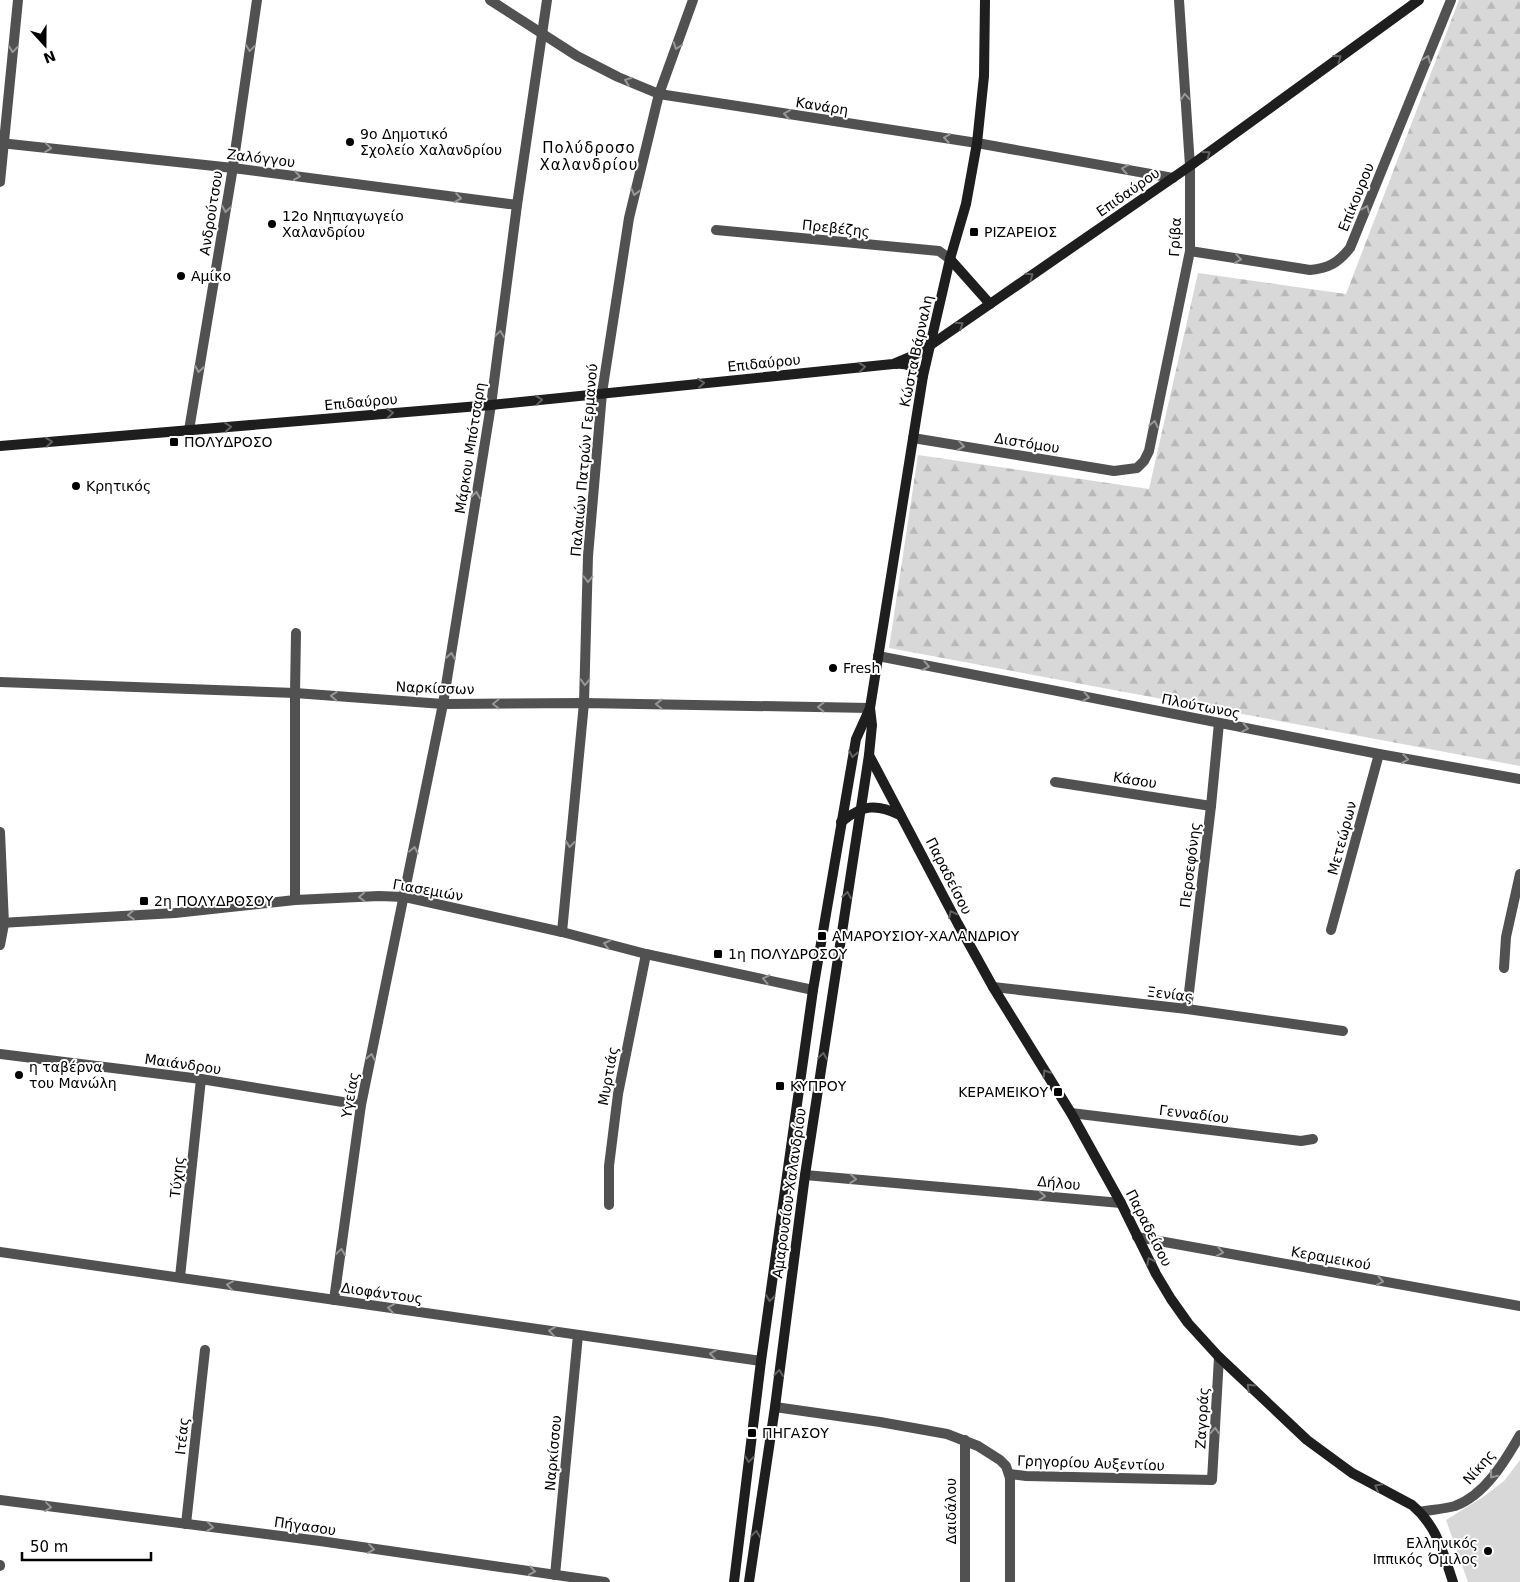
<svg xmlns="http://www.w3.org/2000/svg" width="1520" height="1582" font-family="'DejaVu Sans',sans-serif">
<defs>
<pattern id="forest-firs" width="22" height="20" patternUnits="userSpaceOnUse" patternTransform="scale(1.25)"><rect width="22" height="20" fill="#d8d8d8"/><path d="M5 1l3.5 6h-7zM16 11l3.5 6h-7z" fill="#b8b8b8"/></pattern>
</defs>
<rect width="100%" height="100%" fill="#fff"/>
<path fill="url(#forest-firs)" d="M1459,0H1520V766L889,648L918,455L1149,489L1198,273L1346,294Z"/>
<path fill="#d8d8d8" d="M1520,1460V1582H1468L1446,1520L1483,1497L1504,1481Z"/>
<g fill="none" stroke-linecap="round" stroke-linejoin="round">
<g stroke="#515151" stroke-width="10">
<path d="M490,0L577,56L618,77L659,94L977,143L1173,178"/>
<path d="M0,143L233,168L517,205"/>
<path d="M0,182L18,0"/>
<path d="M716,230L939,251L950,259"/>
<path d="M1190,251L1310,270C1329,268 1338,263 1350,248L1451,0"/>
<path d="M189,430L232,173L257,0"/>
<path d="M913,438L1114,471L1137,468L1144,461L1149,451L1190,251V166L1179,0"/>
<path d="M878,656L1379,754L1520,779"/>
<path d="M0,682L295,693L443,704L584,703L870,708"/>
<path d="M1055,782L1211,806"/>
<path d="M0,832L4,924L0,945"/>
<path d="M295,900V693L296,633"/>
<path d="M0,923L175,913L295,900L379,896L405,897L562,932L646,954L813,990"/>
<path d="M1331,930L1379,754"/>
<path d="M562,932L584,703L588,556L602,393L629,218L659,94L693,0"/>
<path d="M1504,968L1506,937L1520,874"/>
<path d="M993,987L1187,1009L1343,1031"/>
<path d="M1187,1009L1211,806L1219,723"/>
<path d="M0,1054L201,1079L361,1105"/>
<path d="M1071,1113L1301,1141L1313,1139"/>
<path d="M805,1175L1121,1203"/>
<path d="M609,1205V1166L618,1094L646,954"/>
<path d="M1137,1237L1520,1306"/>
<path d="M0,1252L761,1361"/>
<path d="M180,1277L201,1079"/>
<path d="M334,1300L361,1105L443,704L491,405L517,205L547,0"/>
<path d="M775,1407L880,1422L947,1434L978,1446L1000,1460L1006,1466L1010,1478V1582"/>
<path d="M965,1440V1582"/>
<path d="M1009,1474L1026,1476L1212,1480L1219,1357"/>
<path d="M0,1500L320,1541L605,1582"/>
<path d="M1420,1512C1431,1510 1443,1509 1455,1506C1485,1495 1505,1461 1520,1435"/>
<path d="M186,1524L205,1350"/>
<path d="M0,1566V1565"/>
<path d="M555,1575L578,1335"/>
</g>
<g stroke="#1e1e1e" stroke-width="10">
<path d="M950,259L990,304"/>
<path d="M896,364C908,363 915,367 923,376"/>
<path d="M0,446L491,405L893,364L919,353L990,304L1190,166L1419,0"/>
<path d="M869,755L958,924L993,987L1071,1113L1121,1203L1156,1274L1171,1299L1188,1323L1219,1357L1307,1440L1352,1473L1412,1505C1437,1526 1443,1552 1453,1582"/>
<path d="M841,822C862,805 876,803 900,815"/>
<path d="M734,1582L761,1361L813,990L856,739L870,708L923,376L950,259L966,204L977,143L984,76L985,0"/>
<path d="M749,1582L775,1407L805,1175L869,755L872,725L870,708"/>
</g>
</g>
<defs><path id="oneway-chevron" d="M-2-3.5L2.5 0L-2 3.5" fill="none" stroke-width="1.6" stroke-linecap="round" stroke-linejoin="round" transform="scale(1.25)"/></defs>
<g stroke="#979797">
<use href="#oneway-chevron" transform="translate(677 46) rotate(110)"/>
<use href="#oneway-chevron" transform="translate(250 48) rotate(98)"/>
<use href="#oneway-chevron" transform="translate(13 49) rotate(96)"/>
<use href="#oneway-chevron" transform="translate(1427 59) rotate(-68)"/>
<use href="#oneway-chevron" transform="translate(628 81) rotate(-159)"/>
<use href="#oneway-chevron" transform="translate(1185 97) rotate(-94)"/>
<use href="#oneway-chevron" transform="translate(787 114) rotate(-171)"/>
<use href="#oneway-chevron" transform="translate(947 138) rotate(-171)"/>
<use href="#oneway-chevron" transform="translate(48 148) rotate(6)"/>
<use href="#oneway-chevron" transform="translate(1125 169) rotate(-170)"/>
<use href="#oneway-chevron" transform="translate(297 176) rotate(8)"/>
<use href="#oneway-chevron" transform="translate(635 192) rotate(104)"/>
<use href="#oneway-chevron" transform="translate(458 198) rotate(8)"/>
<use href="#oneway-chevron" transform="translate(226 209) rotate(99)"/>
<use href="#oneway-chevron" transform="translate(1366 209) rotate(-68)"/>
<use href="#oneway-chevron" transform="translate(1238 259) rotate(9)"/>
<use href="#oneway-chevron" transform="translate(500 334) rotate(-82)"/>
<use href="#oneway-chevron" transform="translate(199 369) rotate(99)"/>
<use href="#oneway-chevron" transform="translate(1154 424) rotate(-78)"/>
<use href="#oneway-chevron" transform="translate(961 446) rotate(9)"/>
<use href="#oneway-chevron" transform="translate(476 495) rotate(-81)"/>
<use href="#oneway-chevron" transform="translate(588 579) rotate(91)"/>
<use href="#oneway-chevron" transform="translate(451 656) rotate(-81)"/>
<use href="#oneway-chevron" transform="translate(926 666) rotate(11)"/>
<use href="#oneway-chevron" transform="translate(585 682) rotate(92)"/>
<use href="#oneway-chevron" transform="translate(334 696) rotate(-176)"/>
<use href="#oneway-chevron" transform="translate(1086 697) rotate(11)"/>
<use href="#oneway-chevron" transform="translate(496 704) rotate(179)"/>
<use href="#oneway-chevron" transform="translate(659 704) rotate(-179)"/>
<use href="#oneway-chevron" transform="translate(821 707) rotate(-179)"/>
<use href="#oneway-chevron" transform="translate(1245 728) rotate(11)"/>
<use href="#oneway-chevron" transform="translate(1405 759) rotate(10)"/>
<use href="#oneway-chevron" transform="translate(570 844) rotate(96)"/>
<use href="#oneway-chevron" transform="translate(414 850) rotate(-79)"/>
<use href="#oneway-chevron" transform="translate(362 897) rotate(177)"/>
<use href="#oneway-chevron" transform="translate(131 915) rotate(176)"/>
<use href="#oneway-chevron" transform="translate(607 944) rotate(-166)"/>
<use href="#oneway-chevron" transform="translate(766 979) rotate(-168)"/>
<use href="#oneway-chevron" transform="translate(371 1057) rotate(-78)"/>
<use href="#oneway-chevron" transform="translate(853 1179) rotate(5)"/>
<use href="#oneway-chevron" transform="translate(1042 1196) rotate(5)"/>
<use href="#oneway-chevron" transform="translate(341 1252) rotate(-82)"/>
<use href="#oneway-chevron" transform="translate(1220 1252) rotate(10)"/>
<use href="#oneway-chevron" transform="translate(1380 1281) rotate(10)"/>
<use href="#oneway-chevron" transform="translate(230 1285) rotate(-171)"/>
<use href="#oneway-chevron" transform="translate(391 1308) rotate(-172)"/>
<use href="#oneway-chevron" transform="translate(552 1331) rotate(-172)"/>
<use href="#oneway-chevron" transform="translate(713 1354) rotate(-172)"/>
<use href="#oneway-chevron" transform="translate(1215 1431) rotate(-87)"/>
<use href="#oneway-chevron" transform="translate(1493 1475) rotate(128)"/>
<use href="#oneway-chevron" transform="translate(48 1507) rotate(7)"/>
<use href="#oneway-chevron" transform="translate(210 1527) rotate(7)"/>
<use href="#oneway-chevron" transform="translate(371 1549) rotate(8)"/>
<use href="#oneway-chevron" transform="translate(532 1571) rotate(8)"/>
</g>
<g stroke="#626262">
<use href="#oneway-chevron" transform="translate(1338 58) rotate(-36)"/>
<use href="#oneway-chevron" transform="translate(1207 154) rotate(-36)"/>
<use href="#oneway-chevron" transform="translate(1030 276) rotate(-35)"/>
<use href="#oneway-chevron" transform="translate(960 325) rotate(-34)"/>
<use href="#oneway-chevron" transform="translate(862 367) rotate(-6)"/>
<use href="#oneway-chevron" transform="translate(701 383) rotate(-6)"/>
<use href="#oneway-chevron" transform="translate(539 400) rotate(-6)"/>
<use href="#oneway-chevron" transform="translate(390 413) rotate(-5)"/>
<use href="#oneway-chevron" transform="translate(228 427) rotate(-5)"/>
<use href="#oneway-chevron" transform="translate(49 442) rotate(-5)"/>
<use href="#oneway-chevron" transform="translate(853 754) rotate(101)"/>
<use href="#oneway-chevron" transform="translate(847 895) rotate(-81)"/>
<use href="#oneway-chevron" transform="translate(952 914) rotate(-117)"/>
<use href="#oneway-chevron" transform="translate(823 1056) rotate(-81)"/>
<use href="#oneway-chevron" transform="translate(1046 1073) rotate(-122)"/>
<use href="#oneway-chevron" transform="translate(1150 1261) rotate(-117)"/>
<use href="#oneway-chevron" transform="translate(770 1298) rotate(98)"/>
<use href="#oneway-chevron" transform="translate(779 1373) rotate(-83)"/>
<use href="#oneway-chevron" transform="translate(1250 1387) rotate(-136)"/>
<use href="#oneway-chevron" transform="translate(749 1459) rotate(97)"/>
<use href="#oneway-chevron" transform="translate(1378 1487) rotate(-151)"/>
<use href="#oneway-chevron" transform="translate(756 1534) rotate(-82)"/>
</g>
<g fill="#000" stroke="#fff" stroke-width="2">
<circle cx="350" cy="142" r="5"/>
<circle cx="272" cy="224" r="5"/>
<rect x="969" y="227" width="10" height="10" rx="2.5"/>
<circle cx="181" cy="276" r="5"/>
<rect x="169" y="437" width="10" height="10" rx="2.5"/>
<circle cx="76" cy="486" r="5"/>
<circle cx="833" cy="668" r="5"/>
<rect x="139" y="896" width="10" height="10" rx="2.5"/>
<rect x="817" y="931" width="10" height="10" rx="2.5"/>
<rect x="713" y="949" width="10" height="10" rx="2.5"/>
<circle cx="19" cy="1075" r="5"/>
<rect x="775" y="1081" width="10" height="10" rx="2.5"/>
<rect x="1053" y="1087" width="10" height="10" rx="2.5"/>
<rect x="747" y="1428" width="10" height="10" rx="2.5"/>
<circle cx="1488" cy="1551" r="5"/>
</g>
<g text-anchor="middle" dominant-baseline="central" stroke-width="4" stroke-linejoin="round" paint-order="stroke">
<g font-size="14" fill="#000" stroke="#fff">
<text transform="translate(822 106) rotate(9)">Κανάρη</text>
<text transform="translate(261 158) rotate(7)">Ζαλόγγου</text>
<text transform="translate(1128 192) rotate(-35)">Επιδαύρου</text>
<text transform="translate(1356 197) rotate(-68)">Επίκουρου</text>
<text transform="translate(211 213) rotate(-81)">Ανδρούτσου</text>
<text transform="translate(836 228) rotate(6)">Πρεβέζης</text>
<text transform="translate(1175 237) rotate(-87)">Γρίβα</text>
<text transform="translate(916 351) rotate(-78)">Κώστα Βάρναλη</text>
<text transform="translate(764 363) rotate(-6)">Επιδαύρου</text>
<text transform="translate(361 402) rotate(-5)">Επιδαύρου</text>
<text transform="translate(1027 443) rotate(9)">Διστόμου</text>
<text transform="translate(470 448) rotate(-81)">Μάρκου Μπότσαρη</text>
<text transform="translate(584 460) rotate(-85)">Παλαιών Πατρών Γερμανού</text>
<text transform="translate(435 688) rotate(2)">Ναρκίσσων</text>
<text transform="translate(1201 706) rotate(11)">Πλούτωνος</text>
<text transform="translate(1135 780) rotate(9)">Κάσου</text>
<text transform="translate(1342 838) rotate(-75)">Μετεώρων</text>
<text transform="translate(1190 865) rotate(-83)">Περσεφόνης</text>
<text transform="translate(949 876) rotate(63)">Παραδείσου</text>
<text transform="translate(428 890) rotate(10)">Γιασεμιών</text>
<text transform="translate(1170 994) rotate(7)">Ξενίας</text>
<text transform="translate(183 1064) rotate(8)">Μαιάνδρου</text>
<text transform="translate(608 1076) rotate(-80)">Μυρτιάς</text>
<text transform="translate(350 1095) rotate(-80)">Υγείας</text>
<text transform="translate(1194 1114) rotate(7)">Γενναδίου</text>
<text transform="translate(177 1177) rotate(-84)">Τύχης</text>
<text transform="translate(1059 1183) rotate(5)">Δήλου</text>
<text transform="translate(789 1193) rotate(-82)">Αμαρουσίου-Χαλανδρίου</text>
<text transform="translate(1149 1228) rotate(63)">Παραδείσου</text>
<text transform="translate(1331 1258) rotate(10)">Κεραμεικού</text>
<text transform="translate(382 1293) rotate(8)">Διοφάντους</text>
<text transform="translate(1202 1418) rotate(-87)">Ζαγοράς</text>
<text transform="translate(182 1436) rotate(-84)">Ιτέας</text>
<text transform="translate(553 1453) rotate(-85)">Ναρκίσσου</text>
<text transform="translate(1091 1463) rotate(2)">Γρηγορίου Αυξεντίου</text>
<text transform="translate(1479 1467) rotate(-49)">Νίκης</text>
<text transform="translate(951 1511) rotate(-90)">Δαιδάλου</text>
<text transform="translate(305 1526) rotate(8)">Πήγασου</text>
</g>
<g font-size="14" fill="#000" stroke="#fff" text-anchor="start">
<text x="360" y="134">9ο Δημοτικό<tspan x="360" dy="16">Σχολείο Χαλανδρίου</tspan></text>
<text x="282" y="216">12ο Νηπιαγωγείο<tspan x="282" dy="16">Χαλανδρίου</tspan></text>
<text x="984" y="232">ΡΙΖΑΡΕΙΟΣ</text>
<text x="191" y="276">Αμίκο</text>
<text x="184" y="442">ΠΟΛΥΔΡΟΣΟ</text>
<text x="86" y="486">Κρητικός</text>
<text x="843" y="668">Fresh</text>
<text x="154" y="901">2η ΠΟΛΥΔΡΟΣΟΥ</text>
<text x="832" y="936">ΑΜΑΡΟΥΣΙΟΥ-ΧΑΛΑΝΔΡΙΟΥ</text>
<text x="728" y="954">1η ΠΟΛΥΔΡΟΣΟΥ</text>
<text x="29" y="1067">η ταβέρνα<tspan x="29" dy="16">του Μανώλη</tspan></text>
<text x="790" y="1086">ΚΥΠΡΟΥ</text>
<text x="1048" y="1092" text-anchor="end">ΚΕΡΑΜΕΙΚΟΥ</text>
<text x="762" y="1433">ΠΗΓΑΣΟΥ</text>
<text x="1478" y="1543" text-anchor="end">Ελληνικός<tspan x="1478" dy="16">Ιππικός Όμιλος</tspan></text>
</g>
<g font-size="15" letter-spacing="1" fill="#000" stroke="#fff">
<text x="589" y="148">Πολύδροσο<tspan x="589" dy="17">Χαλανδρίου</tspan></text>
</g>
</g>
<g transform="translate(45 45) rotate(159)" stroke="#ffffff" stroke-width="4" paint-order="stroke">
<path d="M0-4L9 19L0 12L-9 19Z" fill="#000000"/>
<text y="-8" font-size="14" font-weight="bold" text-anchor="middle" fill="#000000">N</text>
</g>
<path d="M22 1552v8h129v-8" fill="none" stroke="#000000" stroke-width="2.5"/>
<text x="30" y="1552" font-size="15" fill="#000000" stroke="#ffffff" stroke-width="4" paint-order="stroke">50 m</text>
</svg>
